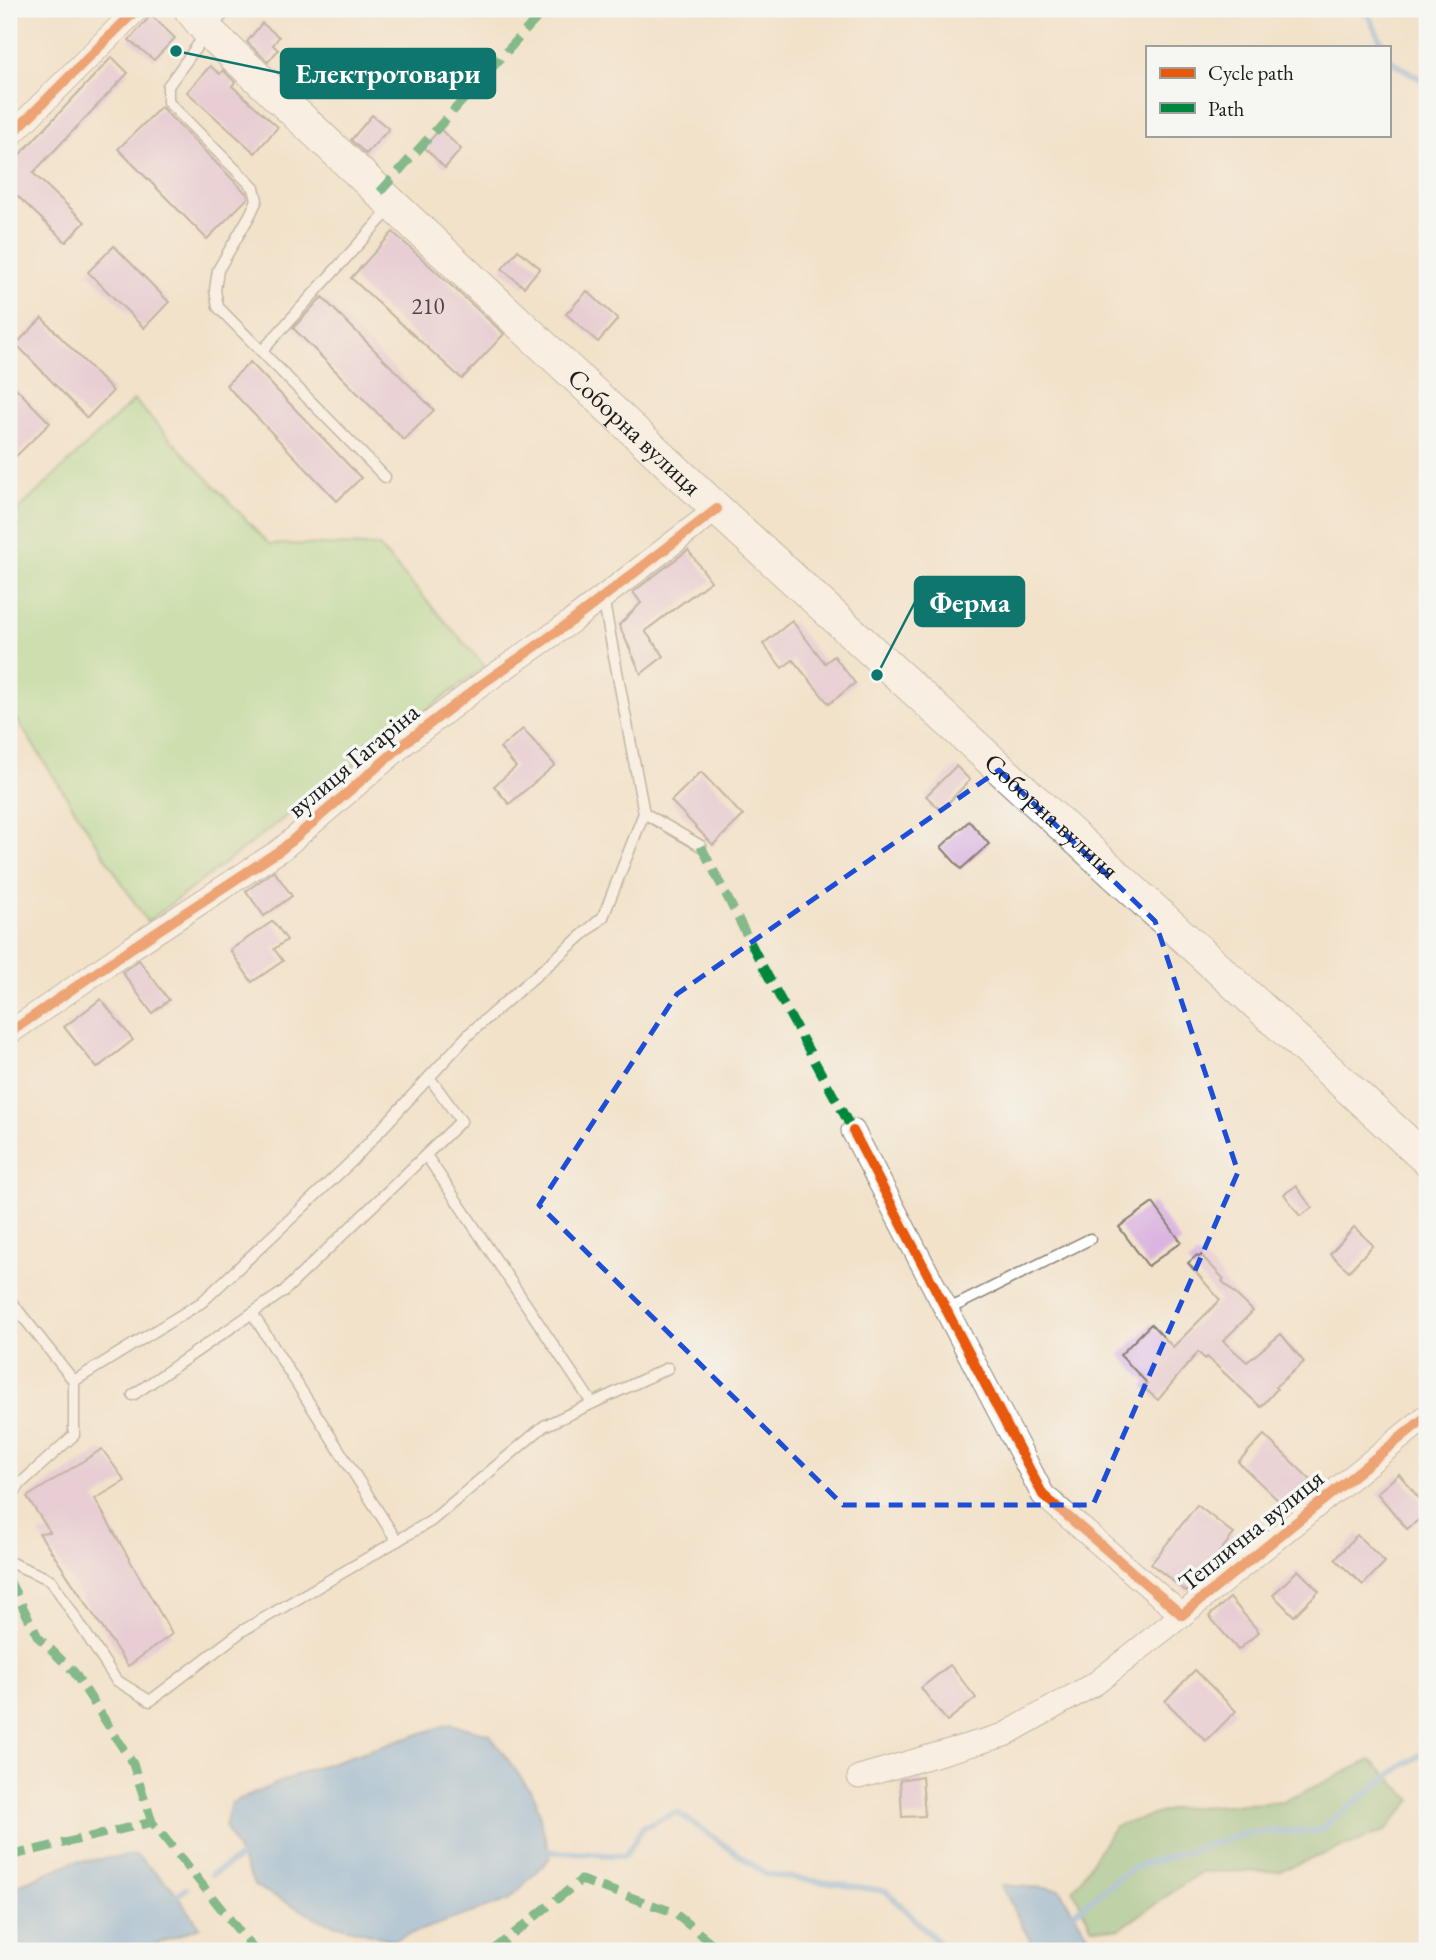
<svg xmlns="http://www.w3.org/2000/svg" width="1436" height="1960" font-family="'EB Garamond',serif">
<rect width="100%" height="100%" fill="#f6f6f2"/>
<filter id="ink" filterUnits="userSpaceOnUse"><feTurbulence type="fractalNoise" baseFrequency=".0143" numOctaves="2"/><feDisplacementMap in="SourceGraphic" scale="14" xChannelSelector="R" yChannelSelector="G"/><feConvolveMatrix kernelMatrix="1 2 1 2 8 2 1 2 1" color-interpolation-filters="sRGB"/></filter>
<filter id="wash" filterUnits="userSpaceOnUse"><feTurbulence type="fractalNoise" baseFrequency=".00686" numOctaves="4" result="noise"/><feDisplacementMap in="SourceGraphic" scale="28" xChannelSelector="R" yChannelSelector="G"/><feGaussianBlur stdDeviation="1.57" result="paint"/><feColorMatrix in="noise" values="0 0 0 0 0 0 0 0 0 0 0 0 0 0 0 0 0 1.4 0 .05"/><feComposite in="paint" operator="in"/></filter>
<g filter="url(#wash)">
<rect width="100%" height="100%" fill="#f2e2ca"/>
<path fill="#a0dc8f" stroke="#5e7c56" stroke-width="2" d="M134,400L269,544L378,546L485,666L147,922L9,707V519Z"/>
<path fill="#80bc7a" stroke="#4e6c4b" stroke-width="2" d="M1371,1760L1412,1800L1385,1831L1279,1871L1201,1872L1120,1929L1092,1928L1073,1890L1115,1826L1176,1808L1282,1802Z"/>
<g fill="#6ea9de" stroke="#45627d" stroke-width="2">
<path d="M450,1724L489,1734L535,1797L550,1858L509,1900L392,1940L323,1921L255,1886L225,1826L231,1803L308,1770Z"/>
<path d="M136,1855L172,1888L200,1927L138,1951H9V1889L73,1862Z"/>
<path d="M1001,1885L1059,1889L1091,1940L1071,1951H1043L1035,1950Z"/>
</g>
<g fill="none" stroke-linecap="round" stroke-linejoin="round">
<g stroke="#6ea9de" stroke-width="6">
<path d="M1365,9L1384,47"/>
<path d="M1389,56L1391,61L1427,83"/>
<path d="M542,1851L625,1856L643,1827L677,1812L766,1874L886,1891L947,1951"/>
<path d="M212,1874L246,1854"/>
<path d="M172,1898L186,1889"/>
<path d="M1067,1918L1132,1868L1251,1832L1318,1831L1402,1766L1427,1751"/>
</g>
</g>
<g id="blocks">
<g fill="#dbb5e0">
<path d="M151,15L175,38L154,60L129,40Z"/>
<path d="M262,23L279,37L273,45L278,50L268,62L247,42Z"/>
<path d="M112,57L128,73L33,173L85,222L66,242L9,188V166Z"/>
<path d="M210,66L220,74L223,70L235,82L232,86L278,127L255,153L187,92Z"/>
<path d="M161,107L247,194L248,198L207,239L118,149Z"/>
<path d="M372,115L389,129L366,154L351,140Z"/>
<path d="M440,129L461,149L445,168L424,147Z"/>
<path d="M393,232L504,334L462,379L351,278Z"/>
<path d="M114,246L169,302L144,328L88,272Z"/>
<path d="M518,250L540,268L524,287L502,269Z"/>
<path d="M587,291L618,319L598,342L566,314Z"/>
<path d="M322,297L434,410L404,440L293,328Z"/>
<path d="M42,318L113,391L87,418L16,344Z"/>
<path d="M250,362L361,478L337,501L226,385Z"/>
<path d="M9,381L50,423L9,463Z"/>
<path d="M688,550L711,581L645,631L664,656L641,674L619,625L641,603L633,592Z"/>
<path d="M792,621L825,663L834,656L855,683L829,704L793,660L782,668L763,644Z"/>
<path d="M523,729L555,765L509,804L494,786L516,767L500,748Z"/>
<path d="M956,766L970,780L941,810L926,796Z"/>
<path d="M701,772L743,816L713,845L671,801Z"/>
<path d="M969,821L989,844L961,869L941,847Z"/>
<path d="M274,871L292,896L264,916L246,891Z"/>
<path d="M273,921L287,940L274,949L283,961L252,982L230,950Z"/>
<path d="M139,960L169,1000L152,1013L122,972Z"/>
<path d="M101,999L133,1040L97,1068L64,1027Z"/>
<path d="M1296,1186L1312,1208L1300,1216L1284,1194Z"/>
<path d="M1153,1203L1181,1242L1148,1266L1119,1227Z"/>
<path d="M1354,1227L1373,1245L1349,1271L1330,1254Z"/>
<path d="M1197,1255L1199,1257L1201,1255L1224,1279L1222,1281L1253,1311L1223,1341L1247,1362L1281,1334L1304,1362L1275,1387L1277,1389L1261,1407L1207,1357L1205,1359L1198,1352L1158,1400L1143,1387L1147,1383L1120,1355L1151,1324L1173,1347L1220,1300L1188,1263Z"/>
<path d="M1264,1435L1311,1480L1285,1507L1238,1462Z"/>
<path d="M102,1449L125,1481L95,1499L172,1634L128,1666L39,1533L50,1532L27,1497Z"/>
<path d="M1399,1474L1427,1508V1513L1407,1529L1377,1493Z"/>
<path d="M1197,1505L1234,1534L1187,1592L1151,1564Z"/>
<path d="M1357,1535L1385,1562L1363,1585L1335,1559Z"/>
<path d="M1298,1570L1319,1591L1294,1616L1273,1595Z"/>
<path d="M1230,1598L1259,1632L1238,1650L1209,1616Z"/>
<path d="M950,1665L976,1698L947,1721L921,1688Z"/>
<path d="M1195,1670L1236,1711L1206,1741L1165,1701Z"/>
<path d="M922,1776L925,1816L902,1817L900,1780Z"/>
</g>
</g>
</g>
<g filter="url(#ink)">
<use href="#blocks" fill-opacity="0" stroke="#877f73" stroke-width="2"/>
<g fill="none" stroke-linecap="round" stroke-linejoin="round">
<defs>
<g id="service">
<path d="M228,9L208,31L168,86V102L254,188L257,200L250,215L218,270L215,290L218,307L385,477"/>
<path d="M262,351L391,208"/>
<path d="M603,598L644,813L701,846"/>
<path d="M426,1155L592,1403"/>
<path d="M9,1299L74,1381L202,1302L351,1162L470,1033L603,917L644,813"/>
<path d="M947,1310L1090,1239"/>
<path d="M252,1313L397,1541"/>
<path d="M133,1395L283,1292L461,1121L429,1077"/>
<path d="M9,1500L20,1484L74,1435V1381"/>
<path d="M9,1562L51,1580L116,1680L150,1701L242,1631L431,1521L544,1426L668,1368"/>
</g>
<g id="minor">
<path d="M9,137L137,9"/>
<path d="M9,1033L133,947L282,849L406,742L482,684L572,621L717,509"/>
<path d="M853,1131L1043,1495L1182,1615L1427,1416"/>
<path d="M859,1777L1004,1735L1096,1683L1182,1615"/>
</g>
<g id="secondary">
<path id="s1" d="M190,9L208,31L717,509L1427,1160"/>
</g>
</defs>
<use href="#service" stroke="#877f73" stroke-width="13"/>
<use href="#minor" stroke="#877f73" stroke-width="25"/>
<use href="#secondary" stroke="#877f73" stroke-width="34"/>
<use href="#service" stroke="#fff" stroke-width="10"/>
<use href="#minor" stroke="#fff" stroke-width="23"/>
<use href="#secondary" stroke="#fff" stroke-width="32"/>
<g stroke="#00873e" stroke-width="9" stroke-dasharray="18 9" stroke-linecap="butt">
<path d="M380,192L545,9"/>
<path d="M701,846L762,965L853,1131"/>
<path d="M9,1580L38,1637L74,1672L133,1764L152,1822"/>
<path d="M9,1856L152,1822L255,1951"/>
<path d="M492,1951L581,1880L673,1912L721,1951"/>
</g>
<defs>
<g id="cycleway">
<path d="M9,137L137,9"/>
<path d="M9,1033L133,947L282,849L406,742L482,684L572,621L717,509"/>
<path d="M853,1131L1043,1495L1182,1615L1427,1416"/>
</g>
</defs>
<use href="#cycleway" stroke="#f6f6f2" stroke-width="15"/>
<use href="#cycleway" stroke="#e8590c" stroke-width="10"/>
</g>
</g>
<path d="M0 0H1436V1960H0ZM999,770L1155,921L1238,1172L1093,1505H843L539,1205L677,994Z" fill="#f2e2ca" fill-opacity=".55" fill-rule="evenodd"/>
<path fill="none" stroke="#1d4ed8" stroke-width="5" stroke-dasharray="14 9" stroke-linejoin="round" d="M999,770L1155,921L1238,1172L1093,1505H843L539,1205L677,994Z"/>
<g text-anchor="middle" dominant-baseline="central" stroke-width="7" stroke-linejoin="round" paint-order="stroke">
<g font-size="23" fill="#4c424d">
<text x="428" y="306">210</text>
</g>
<g font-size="26" fill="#1c1c1c" stroke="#f6f6f2">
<text stroke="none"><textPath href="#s1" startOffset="614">Соборна вулиця</textPath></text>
<text transform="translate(353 760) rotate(-40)">вулиця Гагаріна</text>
<text stroke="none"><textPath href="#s1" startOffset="1181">Соборна вулиця</textPath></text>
<text transform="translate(1251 1530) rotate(-39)">Теплична вулиця</text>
</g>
</g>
<path fill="none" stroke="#0f766e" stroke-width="2.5" d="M176 51L281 73M877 675L915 602"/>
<g fill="#0f766e" stroke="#f6f6f2" stroke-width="2.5">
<circle cx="176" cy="51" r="7"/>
<circle cx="877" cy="675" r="7"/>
</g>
<g fill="#0f766e" stroke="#0f766e" stroke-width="2.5">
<rect x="281" y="49" width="214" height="49" rx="7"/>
<rect x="915" y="577" width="109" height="49" rx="7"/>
</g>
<g font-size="28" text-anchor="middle" font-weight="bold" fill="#fff">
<text x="388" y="83">Електротовари</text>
<text x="970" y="612">Ферма</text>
</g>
<rect width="1436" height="1960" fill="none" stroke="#f6f6f2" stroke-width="35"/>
<rect x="1146" y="46" width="245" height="91" fill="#f6f6f2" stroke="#9f9f9c" stroke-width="2"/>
<rect x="1160" y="68" width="35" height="10" fill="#e8590c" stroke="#9f9f9c" stroke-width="2"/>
<text x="1208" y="80" font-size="21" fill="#1c1c1c">Cycle path</text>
<rect x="1160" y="103" width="35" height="10" fill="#00873e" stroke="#9f9f9c" stroke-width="2"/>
<text x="1208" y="116" font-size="21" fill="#1c1c1c">Path</text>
</svg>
